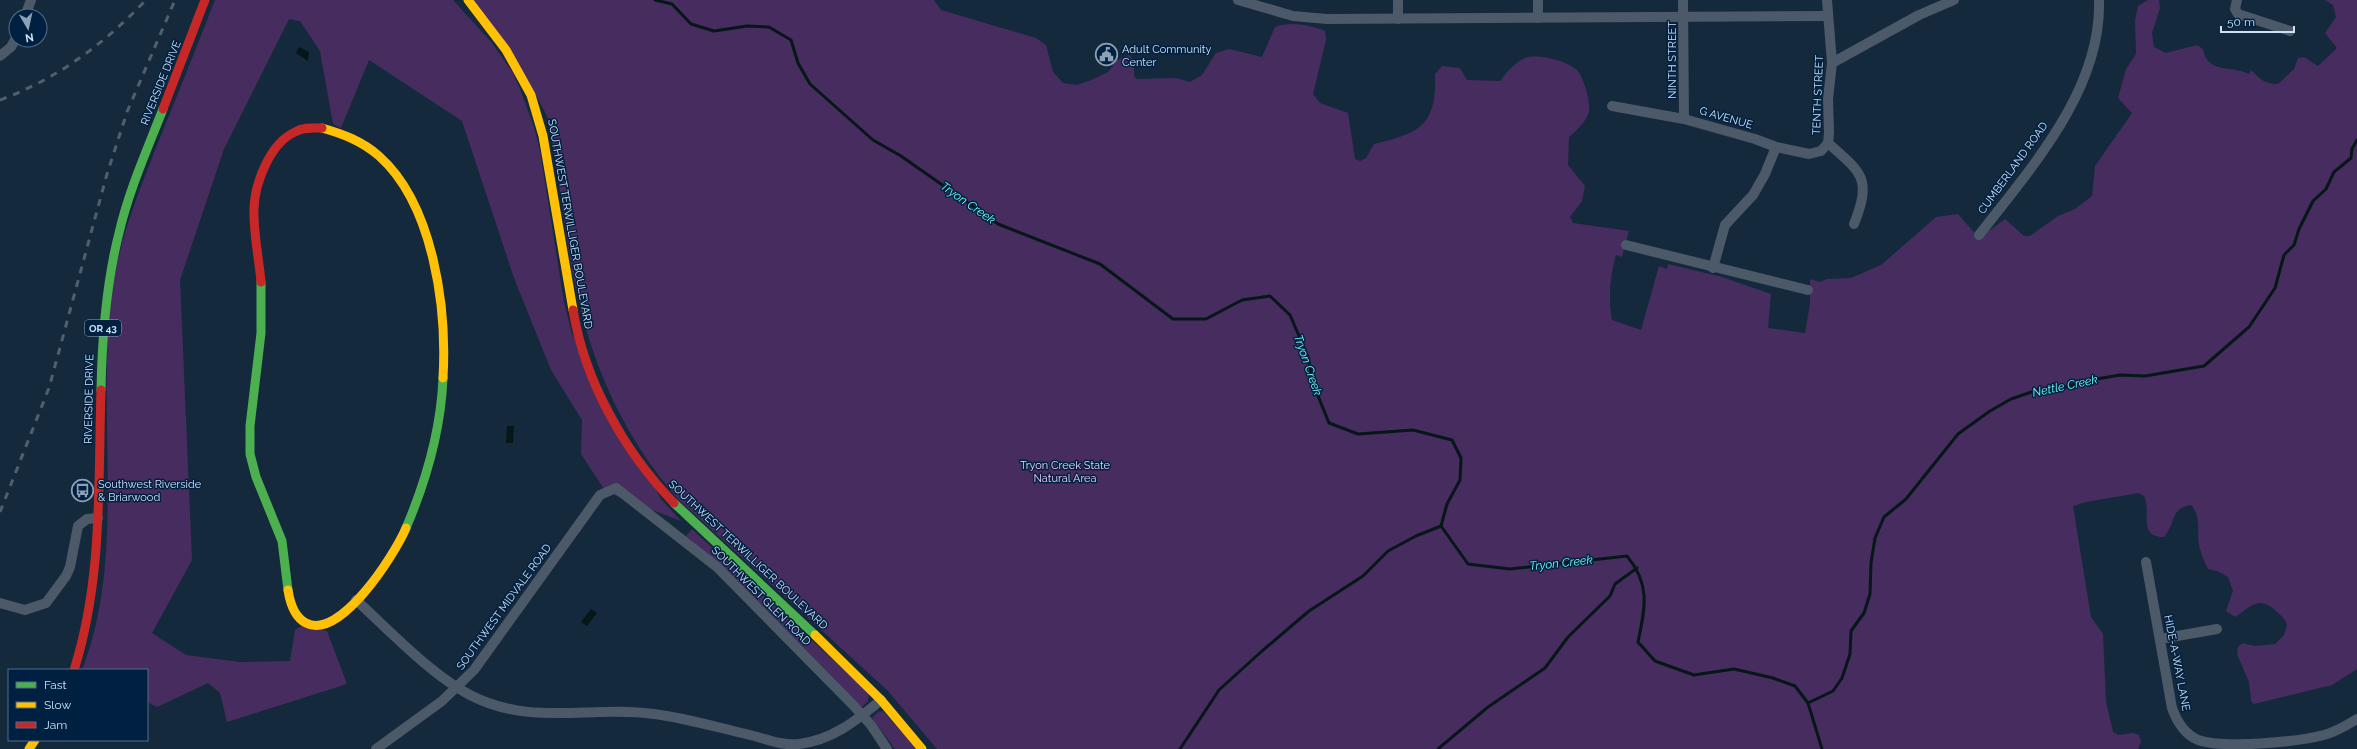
<svg xmlns="http://www.w3.org/2000/svg" width="2357" height="749" font-family="Raleway,sans-serif">
<rect width="100%" height="100%" fill="#15293c"/>
<g fill="#472c5f">
<path d="M215,0H453L492,43L513,73L520,89L534,127L540,151L564,302L572,334L661,499L681,521L606,492L581,454L582,420L551,370L514,278L462,121L369,60L341,128L333,124L320,51L300,21L289,19L224,149L180,280L192,560L152,633L186,655L240,662L290,661L295,630L303,625L327,631L347,684L227,722L220,693L208,683L157,707L147,702V670H82C129,550 93,406 114,281C121,234 140,189 157,145C177,97 196,48 215,0Z"/>
<path d="M473,0H934L941,10L1036,38L1046,45L1053,72L1063,83L1077,85L1089,81L1108,72L1117,60L1129,55L1134,61V75L1136,79L1176,78L1190,82L1202,75L1216,53L1229,49L1262,57L1275,27C1290,21 1310,25 1325,31L1326,40L1313,94L1320,103L1348,113L1355,159L1360,161L1366,158L1374,144C1419,133 1437,126 1435,74L1442,66L1460,68L1467,80L1500,81C1507,72 1514,63 1525,58C1537,53 1568,61 1577,70C1583,76 1591,102 1589,111C1587,121 1577,130 1569,137L1568,165L1585,186L1582,201L1570,217L1573,223L1629,231L1622,257L1616,255C1610,275 1608,300 1612,320L1641,330L1659,266L1667,269L1668,264L1722,277L1771,294L1768,328L1805,333L1810,304V279L1820,282L1827,279L1851,278L1881,265L1936,217L1958,214L1979,238L2005,219L2024,236H2030L2058,216L2075,209L2092,196L2095,166L2132,113L2118,98L2126,69L2136,54L2135,20L2138,6L2148,0H2159L2160,8L2152,33L2154,47L2166,53L2197,45L2203,49C2207,74 2231,65 2249,74L2251,70C2260,79 2265,84 2278,84L2294,69L2298,58L2304,57L2318,66L2337,48L2325,33L2336,17L2333,5L2325,0H2357V669L2332,685L2254,704L2251,701L2249,682L2237,654L2238,647L2243,643L2254,646L2275,644L2284,635L2287,625C2285,619 2281,615 2276,611C2259,595 2251,606 2235,617L2226,611L2233,591L2228,577L2217,571L2208,569C2204,561 2201,554 2199,545C2197,531 2201,515 2191,505C2170,508 2176,523 2164,537C2137,537 2152,513 2144,496L2139,493L2086,502L2073,506L2091,617L2103,634L2106,702L2113,732L2118,735L2133,733L2139,735L2141,742L2138,749H937L888,691L678,499C632,446 603,389 584,322C565,255 562,184 547,116L538,99Z"/>
<path d="M692,529L869,693L868,701L861,708L686,536Z"/>
<path d="M883,711L917,749H895L872,718L878,712Z"/>
</g>
<g fill="#061718">
<path d="M299,47L309,52L308,61L296,53Z"/>
<path d="M507,426H514L513,443H506Z"/>
<path d="M591,609L597,613L587,626L581,622Z"/>
</g>
<g fill="none" stroke-linecap="round" stroke-linejoin="round">
<g stroke="#061718" stroke-width="3">
<path d="M655,0L672,4L691,24L714,31L747,26L769,27L791,40L798,63L810,84L873,140L901,156L998,224L1100,264L1173,319H1206L1242,300L1270,296L1290,315L1308,357L1314,386L1329,423L1358,434L1413,430L1452,440L1461,458L1460,480L1447,504L1441,526L1468,564L1510,569L1627,556C1651,585 1645,608 1638,642L1655,661L1694,675L1734,669L1773,678L1795,686L1808,703L1822,749"/>
<path d="M1808,703L1833,691L1842,678L1850,654L1851,631L1864,613L1870,594L1871,563L1875,538L1884,517L1906,499L1958,434L1990,411L2011,399L2037,390L2058,389L2085,381L2120,375L2145,376L2204,366L2249,327L2275,288L2284,255L2294,245L2299,229L2313,201L2326,189L2334,172L2351,158L2352,149L2357,140"/>
<path d="M1180,749L1219,690L1262,651L1309,611L1363,576L1388,551L1416,536L1441,526"/>
<path d="M1438,749L1488,707L1545,668L1568,637L1610,596L1615,584L1637,568"/>
</g>
<g stroke="#4b5968" stroke-width="10">
<path d="M1238,0L1293,16L1327,19L1827,16"/>
<path d="M1398,0V19"/>
<path d="M1538,0V18"/>
<path d="M1683,0L1684,119"/>
<path d="M2237,0L2235,9L2238,14L2290,31"/>
<path d="M25,16L31,0"/>
<path d="M0,56L11,47L16,38"/>
<path d="M1832,63L1919,15L1954,0"/>
<path d="M1612,106L1684,119L1755,139L1776,147L1809,154L1821,151L1828,143L1829,133L1828,99L1832,63L1827,0"/>
<path d="M1828,143C1862,173 1872,178 1854,224"/>
<path d="M1979,235C2030,169 2102,90 2099,0"/>
<path d="M1626,245L1808,290"/>
<path d="M1713,268L1725,225L1753,195L1765,174L1776,147"/>
<path d="M2146,562L2172,708C2177,722 2184,734 2198,740C2224,749 2296,742 2324,735C2336,732 2347,725 2357,719"/>
<path d="M356,600C389,630 430,674 470,695C531,727 591,705 654,714C685,718 716,727 746,734C764,738 781,746 799,744C832,740 856,721 881,700"/>
<path d="M0,603L25,610L46,603L66,576L70,567L78,526L87,519L98,518"/>
<path d="M2160,639L2217,629"/>
<path d="M376,749L442,701L474,670L600,495L616,488L717,567L853,705L871,725L887,749"/>
</g>
<g stroke="#4caf50" stroke-width="9">
<path d="M261,282V333L250,426V454L256,477L282,541L288,590"/>
<path d="M101,390C102,337 106,284 119,233C129,190 147,150 163,109"/>
<path d="M674,503L815,635"/>
<path d="M406,528C426,481 441,429 443,378"/>
</g>
<g stroke="#ffc107" stroke-width="9">
<path d="M468,0L506,50L531,95L543,136L573,310"/>
<path d="M322,128C343,134 362,141 379,156C434,205 447,309 443,378"/>
<path d="M288,590C290,603 294,617 306,623C340,641 395,554 406,528"/>
<path d="M815,635L881,700L922,749"/>
<path d="M29,749L35,740"/>
</g>
<g stroke="#c62828" stroke-width="9">
<path d="M163,109L205,0"/>
<path d="M261,282C259,258 253,232 254,208C255,183 270,143 295,132C303,127 313,128 322,128"/>
<path d="M573,310C585,382 624,451 674,503"/>
<path d="M74,670C103,579 98,484 101,390"/>
</g>
<g stroke="#505f6e" stroke-width="3" stroke-dasharray="7 7" stroke-linecap="butt">
<path d="M0,100C57,79 104,44 146,0"/>
<path d="M0,512L49,388L107,174L127,112L175,0"/>
</g>
</g>
<defs>
<symbol id="civic-ring" viewBox="-11 -11 22 22"><circle r="9.5" fill="#002041" stroke="#8ca1b5" stroke-width="1.5"/><path d="M-.6-6.5H3V-4.5H.6V-3L4-1V1h2V6H-6V1h2V-1L-.6-3ZM-1.2 2.5V6h2.4V2.5Z" fill="#8ca1b5"/></symbol>
<symbol id="bus-ring" viewBox="-11 -11 22 22"><circle r="9.5" fill="#002041" stroke="#8ca1b5" stroke-width="1.5"/><path d="M-5-6H5V4H4V6H2V4H-2V6H-4V4H-5ZM-3.5-4V0h7V-4ZM-3.5 1.2v1.5H-2V1.2ZM2 1.2v1.5H3.5V1.2Z" fill="#8ca1b5"/></symbol>
</defs>
<g fill-rule="evenodd">
<use href="#civic-ring" x="1094" y="42" width="25" height="25"/>
<use href="#bus-ring" x="70" y="478" width="25" height="25"/>
</g>
<g text-anchor="middle" dominant-baseline="central" stroke-width="3" stroke-linejoin="round" paint-order="stroke">
<rect fill="#002041" stroke="#8fa7c0" stroke-width="1" x="85" y="320" width="36" height="16" rx="3"/>
<g font-size="10" font-weight="bold" fill="#cce1f6">
<text x="103" y="328">OR 43</text>
</g>
<g font-size="11" fill="#cce1f6" stroke="#002041" text-anchor="start">
<text x="1122" y="49">Adult Community<tspan x="1122" dy="13">Center</tspan></text>
<text x="98" y="484">Southwest Riverside<tspan x="98" dy="13">&amp; Briarwood</tspan></text>
</g>
<g font-size="11" fill="#cce1f6" stroke="#002041">
<text transform="translate(1672 60) rotate(-90)">NINTH STREET</text>
<text transform="translate(161 83) rotate(-68)">RIVERSIDE DRIVE</text>
<text transform="translate(1818 95) rotate(-88)">TENTH STREET</text>
<text transform="translate(1726 118) rotate(16)">G AVENUE</text>
<text transform="translate(2013 168) rotate(-54)">CUMBERLAND ROAD</text>
<text transform="translate(570 224) rotate(80)">SOUTHWEST TERWILLIGER BOULEVARD</text>
<text transform="translate(89 399) rotate(-89)">RIVERSIDE DRIVE</text>
<text transform="translate(748 555) rotate(43)">SOUTHWEST TERWILLIGER BOULEVARD</text>
<text transform="translate(761 596) rotate(45)">SOUTHWEST GLEN ROAD</text>
<text transform="translate(504 607) rotate(-54)">SOUTHWEST MIDVALE ROAD</text>
<text transform="translate(2177 663) rotate(79)">HIDE-A-WAY LANE</text>
</g>
<g font-size="11" fill="#e9d2fb" stroke="#002041">
<text x="1065" y="465">Tryon Creek State<tspan x="1065" dy="13">Natural Area</tspan></text>
</g>
<g font-size="12" font-style="italic" fill="#6ffbf4" stroke="#002041">
<text transform="translate(968 203) rotate(35)">Tryon Creek</text>
<text transform="translate(1308 365) rotate(71)">Tryon Creek</text>
<text transform="translate(2065 386) rotate(-12)">Nettle Creek</text>
<text transform="translate(1561 563) rotate(-6)">Tryon Creek</text>
</g>
</g>
<rect x="8" y="669" width="140" height="72" fill="#002041" stroke="#526d89"/>
<rect x="16" y="682" width="20" height="6" fill="#4caf50" stroke="#526d89"/>
<text x="44" y="689" font-size="12" fill="#cce1f6">Fast</text>
<rect x="16" y="702" width="20" height="6" fill="#ffc107" stroke="#526d89"/>
<text x="44" y="709" font-size="12" fill="#cce1f6">Slow</text>
<rect x="16" y="722" width="20" height="6" fill="#c62828" stroke="#526d89"/>
<text x="44" y="729" font-size="12" fill="#cce1f6">Jam</text>
<g transform="translate(28 28) rotate(171)"><circle r="19" fill="#002041" stroke="#526d89"/>
<path d="M0-3L7 15L0 10L-7 15Z" fill="#8ca1b5"/>
<text y="-6" font-size="11" font-weight="bold" text-anchor="middle" fill="#cce1f6">N</text>
</g>
<path d="M2221 26v6h73v-6" fill="none" stroke="#cce1f6" stroke-width="2"/>
<text x="2227" y="26" font-size="12" fill="#cce1f6" stroke="#002041" stroke-width="3" paint-order="stroke">50 m</text>
</svg>
